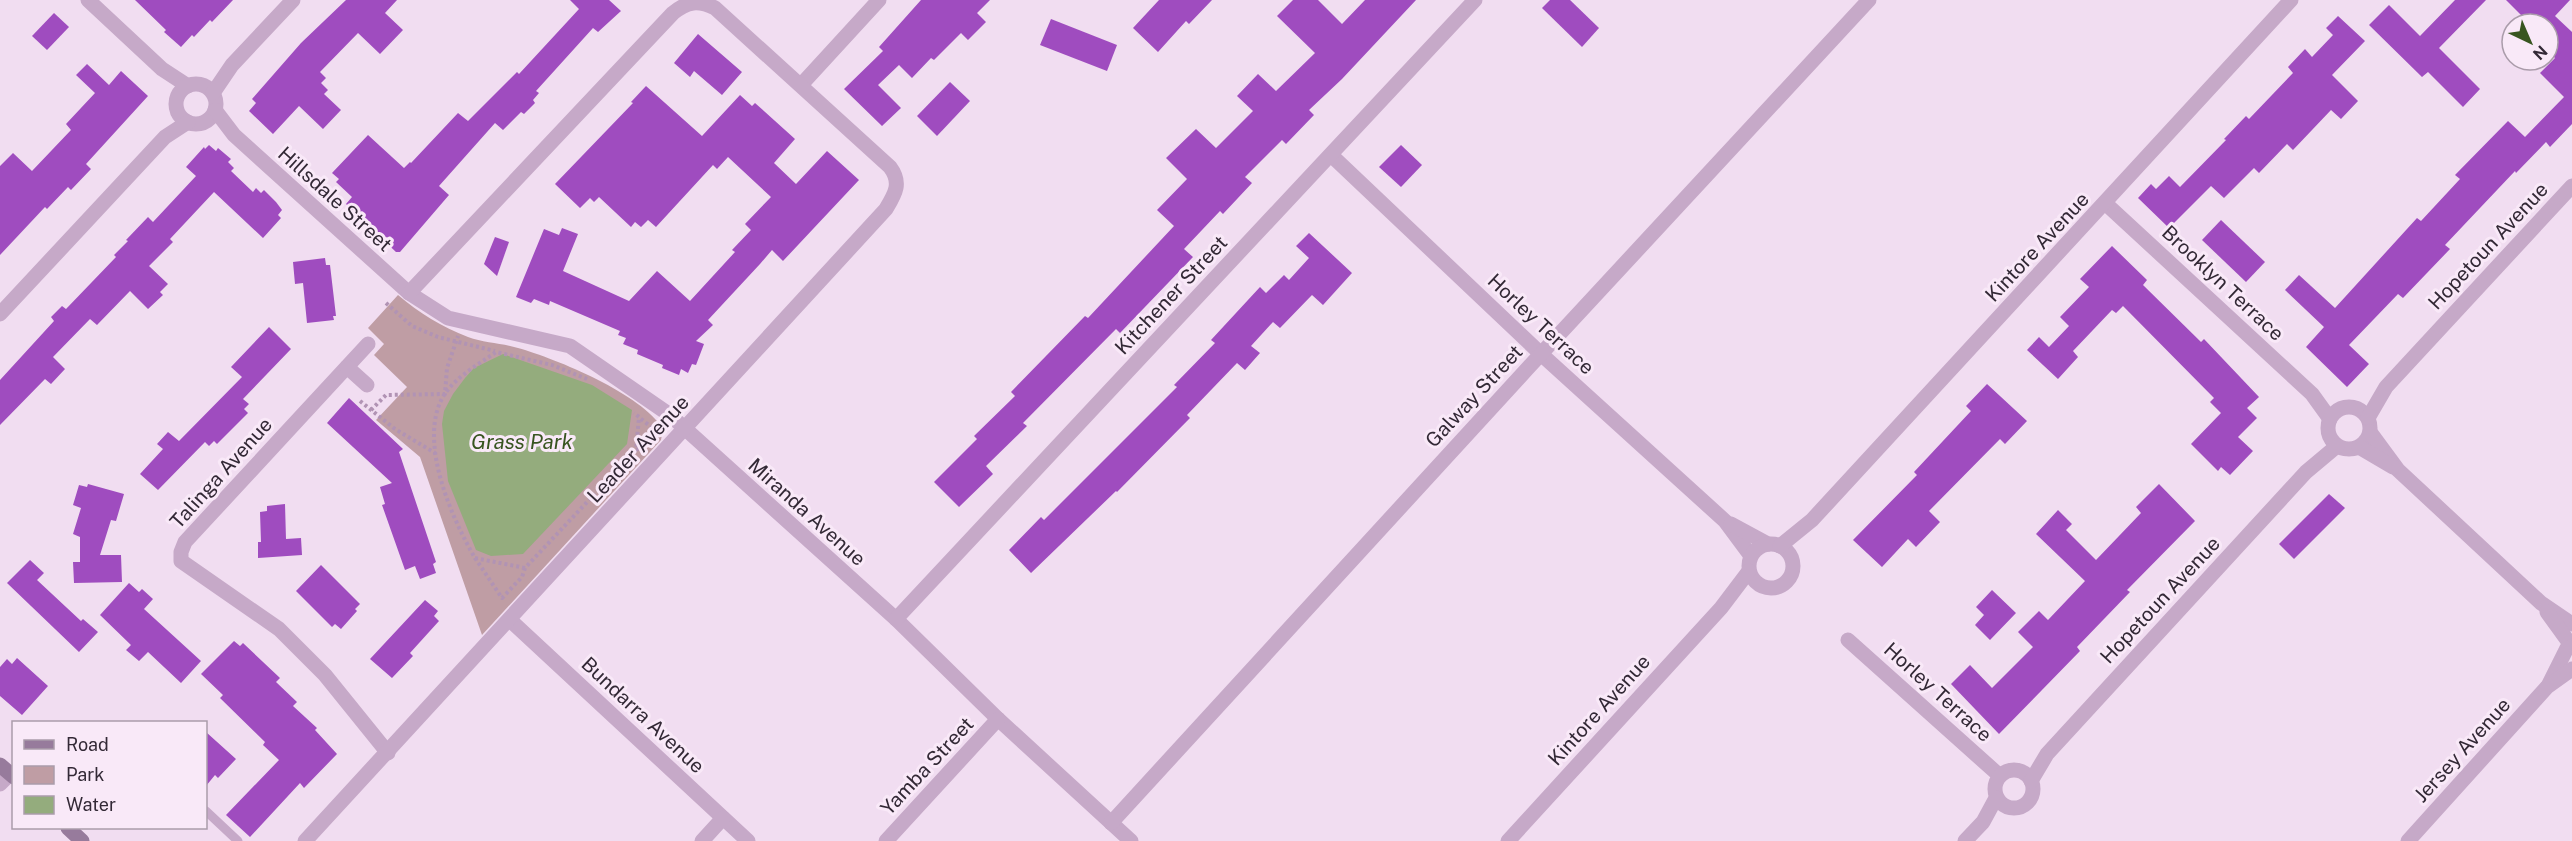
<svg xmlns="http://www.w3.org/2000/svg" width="2572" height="841" font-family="'Public Sans',sans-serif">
<rect width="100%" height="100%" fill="#f1ddf1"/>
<path fill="#bf9da4" d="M398,295C419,313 442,327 468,337C484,343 502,343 518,348C557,359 642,394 663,429L661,440L482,635L420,457L376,420L407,387L374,355L384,344L368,328Z"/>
<path fill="#94ac7d" d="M503,354L592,385L632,410L627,444L523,554L491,556L476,550L448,481L442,424L444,411L453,394L465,378L474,368Z"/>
<g fill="#9f4cbf">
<path d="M135,0H233L212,22L210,20L194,37L192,35L181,47L164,32L166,30Z"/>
<path d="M346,0H397L385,13L403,30L380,54L358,33L320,72L326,78L321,83L328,90L324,94L341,110L323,129L299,106L273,134L249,111L256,103L252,99L301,43Z"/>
<path d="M570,0H609L621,11L598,32L593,28L536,91L539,93L533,100L535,103L524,114L521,112L503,130L495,123L439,186L449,195L400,252H396L346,204L352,197L336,182L339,179L332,173L368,135L404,168L410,162L411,163L458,113L468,121L517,72L519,74L579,9Z"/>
<path d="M921,0H990L977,13L986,22L968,40L961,33L934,60L931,58L912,78L899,65L878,85L901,108L882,126L844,89L883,51L879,47Z"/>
<path d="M1159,0H1212L1189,24L1186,21L1158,52L1133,28Z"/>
<path d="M1293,0H1318L1342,24L1365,0H1416L1342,79L1309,110L1314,115L1286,144L1282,140L1245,177L1252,183L1223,214L1220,211L1184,249L1193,257L1120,333L1116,329L1023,423L1027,426L986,466L993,474L959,507L934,482L977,439L974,436L1015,396L1011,392L1085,316L1088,318L1174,226L1157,210L1187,179L1166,158L1196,129L1216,148L1253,111L1237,96L1258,74L1276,91L1315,53L1277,16Z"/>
<path d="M1550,0H1570L1599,28L1582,47L1542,8Z"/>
<path d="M2455,0H2486L2439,48L2480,89L2463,107L2428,72L2422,77L2369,25L2389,5L2420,36Z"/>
<path d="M2506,0H2570L2555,16L2572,32V124L2550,147L2546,142L2516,173L2515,171L2445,245L2450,249L2403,298L2398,294L2349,345L2369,364L2347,387L2306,347L2324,327L2285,290L2299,275L2335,308L2417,218L2421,221L2460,179L2455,175L2508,121L2525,137L2564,97L2540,73L2555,58L2548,51V24H2530Z"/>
<path d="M54,13L69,27L47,50L32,36Z"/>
<path d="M2338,16L2365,41L2332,75L2358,101L2341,119L2331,110L2293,150L2287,144L2259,173L2254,168L2224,198L2211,186L2169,228L2138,198L2151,184L2156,189L2169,176L2180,187L2226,140L2224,139L2246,116L2249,119L2293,73L2288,67L2305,49L2312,57L2333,35L2326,28Z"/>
<path d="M1051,19L1117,45L1107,71L1040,45Z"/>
<path d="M698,34L742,72L722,95L694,71L690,77L674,63Z"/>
<path d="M87,64L109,85L121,71L148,96L86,164L91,169L71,190L68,187L47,209L45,207L0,255V166L13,153L32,171L71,130L66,124L95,93L76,75Z"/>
<path d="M950,82L970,101L937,136L917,116Z"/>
<path d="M646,86L702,136L740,95L752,106L755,103L795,139L774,163L796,184L827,151L859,180L783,261L772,250L760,264L708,320L713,325L696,341L704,344L696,365L692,364L688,373L681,369L679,375L662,368L663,365L637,354L638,350L623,344L626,338L618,335L620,331L550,301L549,305L534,299L531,303L516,297L544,229L559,235L562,228L578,234L563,271L629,301L657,271L690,301L735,252L732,250L751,230L745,224L771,197L728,157L717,169L713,165L656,227L648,220L641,227L635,222L631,227L599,197L594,202L590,198L580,208L555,184L633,103L631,102Z"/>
<path d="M209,145L216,151L218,148L231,159L228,162L234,168L231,171L253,192L256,188L261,193L264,190L276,202L282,210L278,215L281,218L263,238L214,192L170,239L173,242L149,266L168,284L160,292L163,295L148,309L130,291L97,325L90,319L53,357L65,369L51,384L45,379L0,425V380L54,321L51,317L62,306L66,309L116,257L114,255L128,241L126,240L148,217L153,222L196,176L186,167L204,147L205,149Z"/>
<path d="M1401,145L1422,165L1401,187L1379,167Z"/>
<path d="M2221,220L2265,262L2246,282L2202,240Z"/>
<path d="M1309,233L1352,273L1323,305L1312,295L1280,328L1273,322L1251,346L1260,353L1245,370L1237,363L1187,415L1190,418L1117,492L1116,491L1031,573L1009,550L1041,517L1044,520L1177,387L1174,385L1215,343L1211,340L1260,287L1266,293L1284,275L1289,280L1309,258L1296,246Z"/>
<path d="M495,237L509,242L497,276L484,264Z"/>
<path d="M2112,246L2147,280L2143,285L2201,342L2204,339L2259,397L2247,408L2257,418L2238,437L2253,451L2230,475L2221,467L2218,471L2191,444L2221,413L2210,402L2214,398L2123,306L2116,313L2112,310L2073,351L2078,357L2058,379L2027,350L2039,337L2049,347L2069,326L2060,317L2089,287L2080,279Z"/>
<path d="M325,258L326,265H330L336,316H333L334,320L307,323L303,283L295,284L293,262Z"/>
<path d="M269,327L291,349L243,399L249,404L244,409L248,413L217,444L214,441L209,446L205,442L158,490L140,474L163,449L157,444L168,432L179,441L242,377L231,367Z"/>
<path d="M1987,384L2027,421L2005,444L2000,439L1929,511L1940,522L1916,547L1908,539L1882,567L1853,540L1917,475L1914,472L1971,411L1966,406Z"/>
<path d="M349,398L403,449L399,452L436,562L433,564L436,573L420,579L415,566L405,570L382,505L385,504L380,487L392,483L327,423Z"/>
<path d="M88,484L124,494L116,521L111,520L100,555H121L122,582L74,583L73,562H80V537L73,534L81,508L73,505L79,485L87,487Z"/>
<path d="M2159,484L2195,521L2127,590L2130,592L2077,647L2080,651L1999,734L1951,684L1970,665L1992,688L2033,647L2018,632L2039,611L2048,620L2085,581L2036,534L2058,510L2072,524L2066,530L2096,560L2141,513L2136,507Z"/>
<path d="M2329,494L2345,508L2294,559L2279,544Z"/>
<path d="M285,504L286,539L301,538L302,555L258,558V542H261L260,512L267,511V506Z"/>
<path d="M30,560L44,573L37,580L81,621L83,619L98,632L79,652L7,583Z"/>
<path d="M321,565L360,604L355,609L357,611L341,629L335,624L332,627L296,591Z"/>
<path d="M129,583L139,592L142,589L153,599L144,609L201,661L181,683L148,652L139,661L126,650L131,645L100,615Z"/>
<path d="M1992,590L2016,613L1990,640L1975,625L1984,615L1976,607Z"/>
<path d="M425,600L438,611L434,616L439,621L410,653L413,656L392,678L370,659Z"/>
<path d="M234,641L240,646L243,643L280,678L276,682L297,702L293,706L317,728L315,730L337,754L304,788L300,783L250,837L226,815L279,760L263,745L265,742L220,698L223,695L201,674Z"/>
<path d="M17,658L48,686L22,715L0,696V667L7,659L12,664Z"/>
<path d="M206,732L236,759L218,778L215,775L206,786Z"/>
</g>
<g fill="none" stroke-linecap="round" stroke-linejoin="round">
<g stroke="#b193b4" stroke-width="4" stroke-dasharray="3 3" stroke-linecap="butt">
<path d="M386,303L412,326L438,337L495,351"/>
<path d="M360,401L395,429L435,453"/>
<path d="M371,410L386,395L445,394L447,368L458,336"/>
<path d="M637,450L655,430L640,418"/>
<path d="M475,558L502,598L522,577L525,568L636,450L639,417L634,413"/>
<path d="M525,568L475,558C451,517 415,436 446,392C459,375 479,364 496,352L552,365L587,379"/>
</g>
<path stroke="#c6a9c8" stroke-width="9" d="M206,811L238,841"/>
<g stroke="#c6a9c8" stroke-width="15">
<path d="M88,0L162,69L188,86"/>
<circle cx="196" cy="104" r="20"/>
<path d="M801,85L879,0"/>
<path d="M213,93L232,65L293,0"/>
<path d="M215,110L234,135L409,293L448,318L570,346L670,415L896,619L998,719L1131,841"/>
<path d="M1331,155L1541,354L1725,521L1751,556"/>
<path d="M2105,203L2312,394L2330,419"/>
<path d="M0,314L165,137L188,122"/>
<path d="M368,344L185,542L181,552V561L279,629L325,675L388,753"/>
<path d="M347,367L367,385"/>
<circle cx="2349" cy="428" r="21"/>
<path d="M2368,418L2386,387L2572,186"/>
<path d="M2370,432L2398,470L2541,603L2572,624"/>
<path d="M2359,447L2393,467"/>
<path d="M1731,524L1768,544"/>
<circle cx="1771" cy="566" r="22"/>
<path d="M1780,546L1812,520L2291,0"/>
<path d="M2547,612L2568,641"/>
<path d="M896,619L1475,0"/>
<path d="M510,620L748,841"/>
<path d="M1848,640L2000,776"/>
<path d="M2549,684L2567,648"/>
<circle cx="2014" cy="789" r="19"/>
<path d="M2031,781L2047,754L2306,472L2337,446"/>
<path d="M0,784L10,774"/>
<path d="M1111,823L1527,369L1869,0"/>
<path d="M305,841L886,209C895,194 902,183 890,167L715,8C698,0 688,1 673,13L409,293"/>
<path d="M702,841L723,818"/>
<path d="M886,841L998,719"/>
<path d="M1508,841L1721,608L1749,571"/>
<path d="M1965,841L1983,822L1996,798"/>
<path d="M2408,841L2547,687L2572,669"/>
</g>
<g stroke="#977b9c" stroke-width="15">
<path d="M0,765L14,777"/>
<path d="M68,828L82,841"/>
</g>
</g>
<g text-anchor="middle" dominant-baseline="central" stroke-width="6" stroke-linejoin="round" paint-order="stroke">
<g font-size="20" fill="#332936" stroke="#f9e9f8">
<text transform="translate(335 199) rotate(42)">Hillsdale Street</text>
<text transform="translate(2488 246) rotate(-47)">Hopetoun Avenue</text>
<text transform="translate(2037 247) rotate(-47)">Kintore Avenue</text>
<text transform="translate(2223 283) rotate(43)">Brooklyn Terrace</text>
<text transform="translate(1171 295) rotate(-47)">Kitchener Street</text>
<text transform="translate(1541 324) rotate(43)">Horley Terrace</text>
<text transform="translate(1474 396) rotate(-47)">Galway Street</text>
<text transform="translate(638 449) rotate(-47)">Leader Avenue</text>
<text transform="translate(221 473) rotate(-48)">Talinga Avenue</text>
<text transform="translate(807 512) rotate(42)">Miranda Avenue</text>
<text transform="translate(2160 600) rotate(-47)">Hopetoun Avenue</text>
<text transform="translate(1938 692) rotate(42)">Horley Terrace</text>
<text transform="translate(1599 710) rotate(-48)">Kintore Avenue</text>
<text transform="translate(643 715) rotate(43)">Bundarra Avenue</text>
<text transform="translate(2462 750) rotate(-48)">Jersey Avenue</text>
<text transform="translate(927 766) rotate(-47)">Yamba Street</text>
</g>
<g font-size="21" font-style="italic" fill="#385520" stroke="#f9e9f8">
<text x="522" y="441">Grass Park</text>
</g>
</g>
<rect x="12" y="721" width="195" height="108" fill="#f9e9f8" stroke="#aa9caa" stroke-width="1.5"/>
<rect x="24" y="740" width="30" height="9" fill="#977b9c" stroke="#aa9caa" stroke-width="1.5"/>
<text x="66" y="751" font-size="18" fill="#332936">Road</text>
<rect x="24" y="766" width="30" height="18" fill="#bf9da4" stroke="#aa9caa" stroke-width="1.5"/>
<text x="66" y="781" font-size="18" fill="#332936">Park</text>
<rect x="24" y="796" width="30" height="18" fill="#94ac7d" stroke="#aa9caa" stroke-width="1.5"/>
<text x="66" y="811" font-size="18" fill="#332936">Water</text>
<g transform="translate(2530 42) rotate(136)"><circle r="28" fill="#f9e9f8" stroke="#aa9caa" stroke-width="1.5"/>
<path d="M0-4.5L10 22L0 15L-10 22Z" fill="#385520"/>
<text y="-9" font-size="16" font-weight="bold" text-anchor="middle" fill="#332936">N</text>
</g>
</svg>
